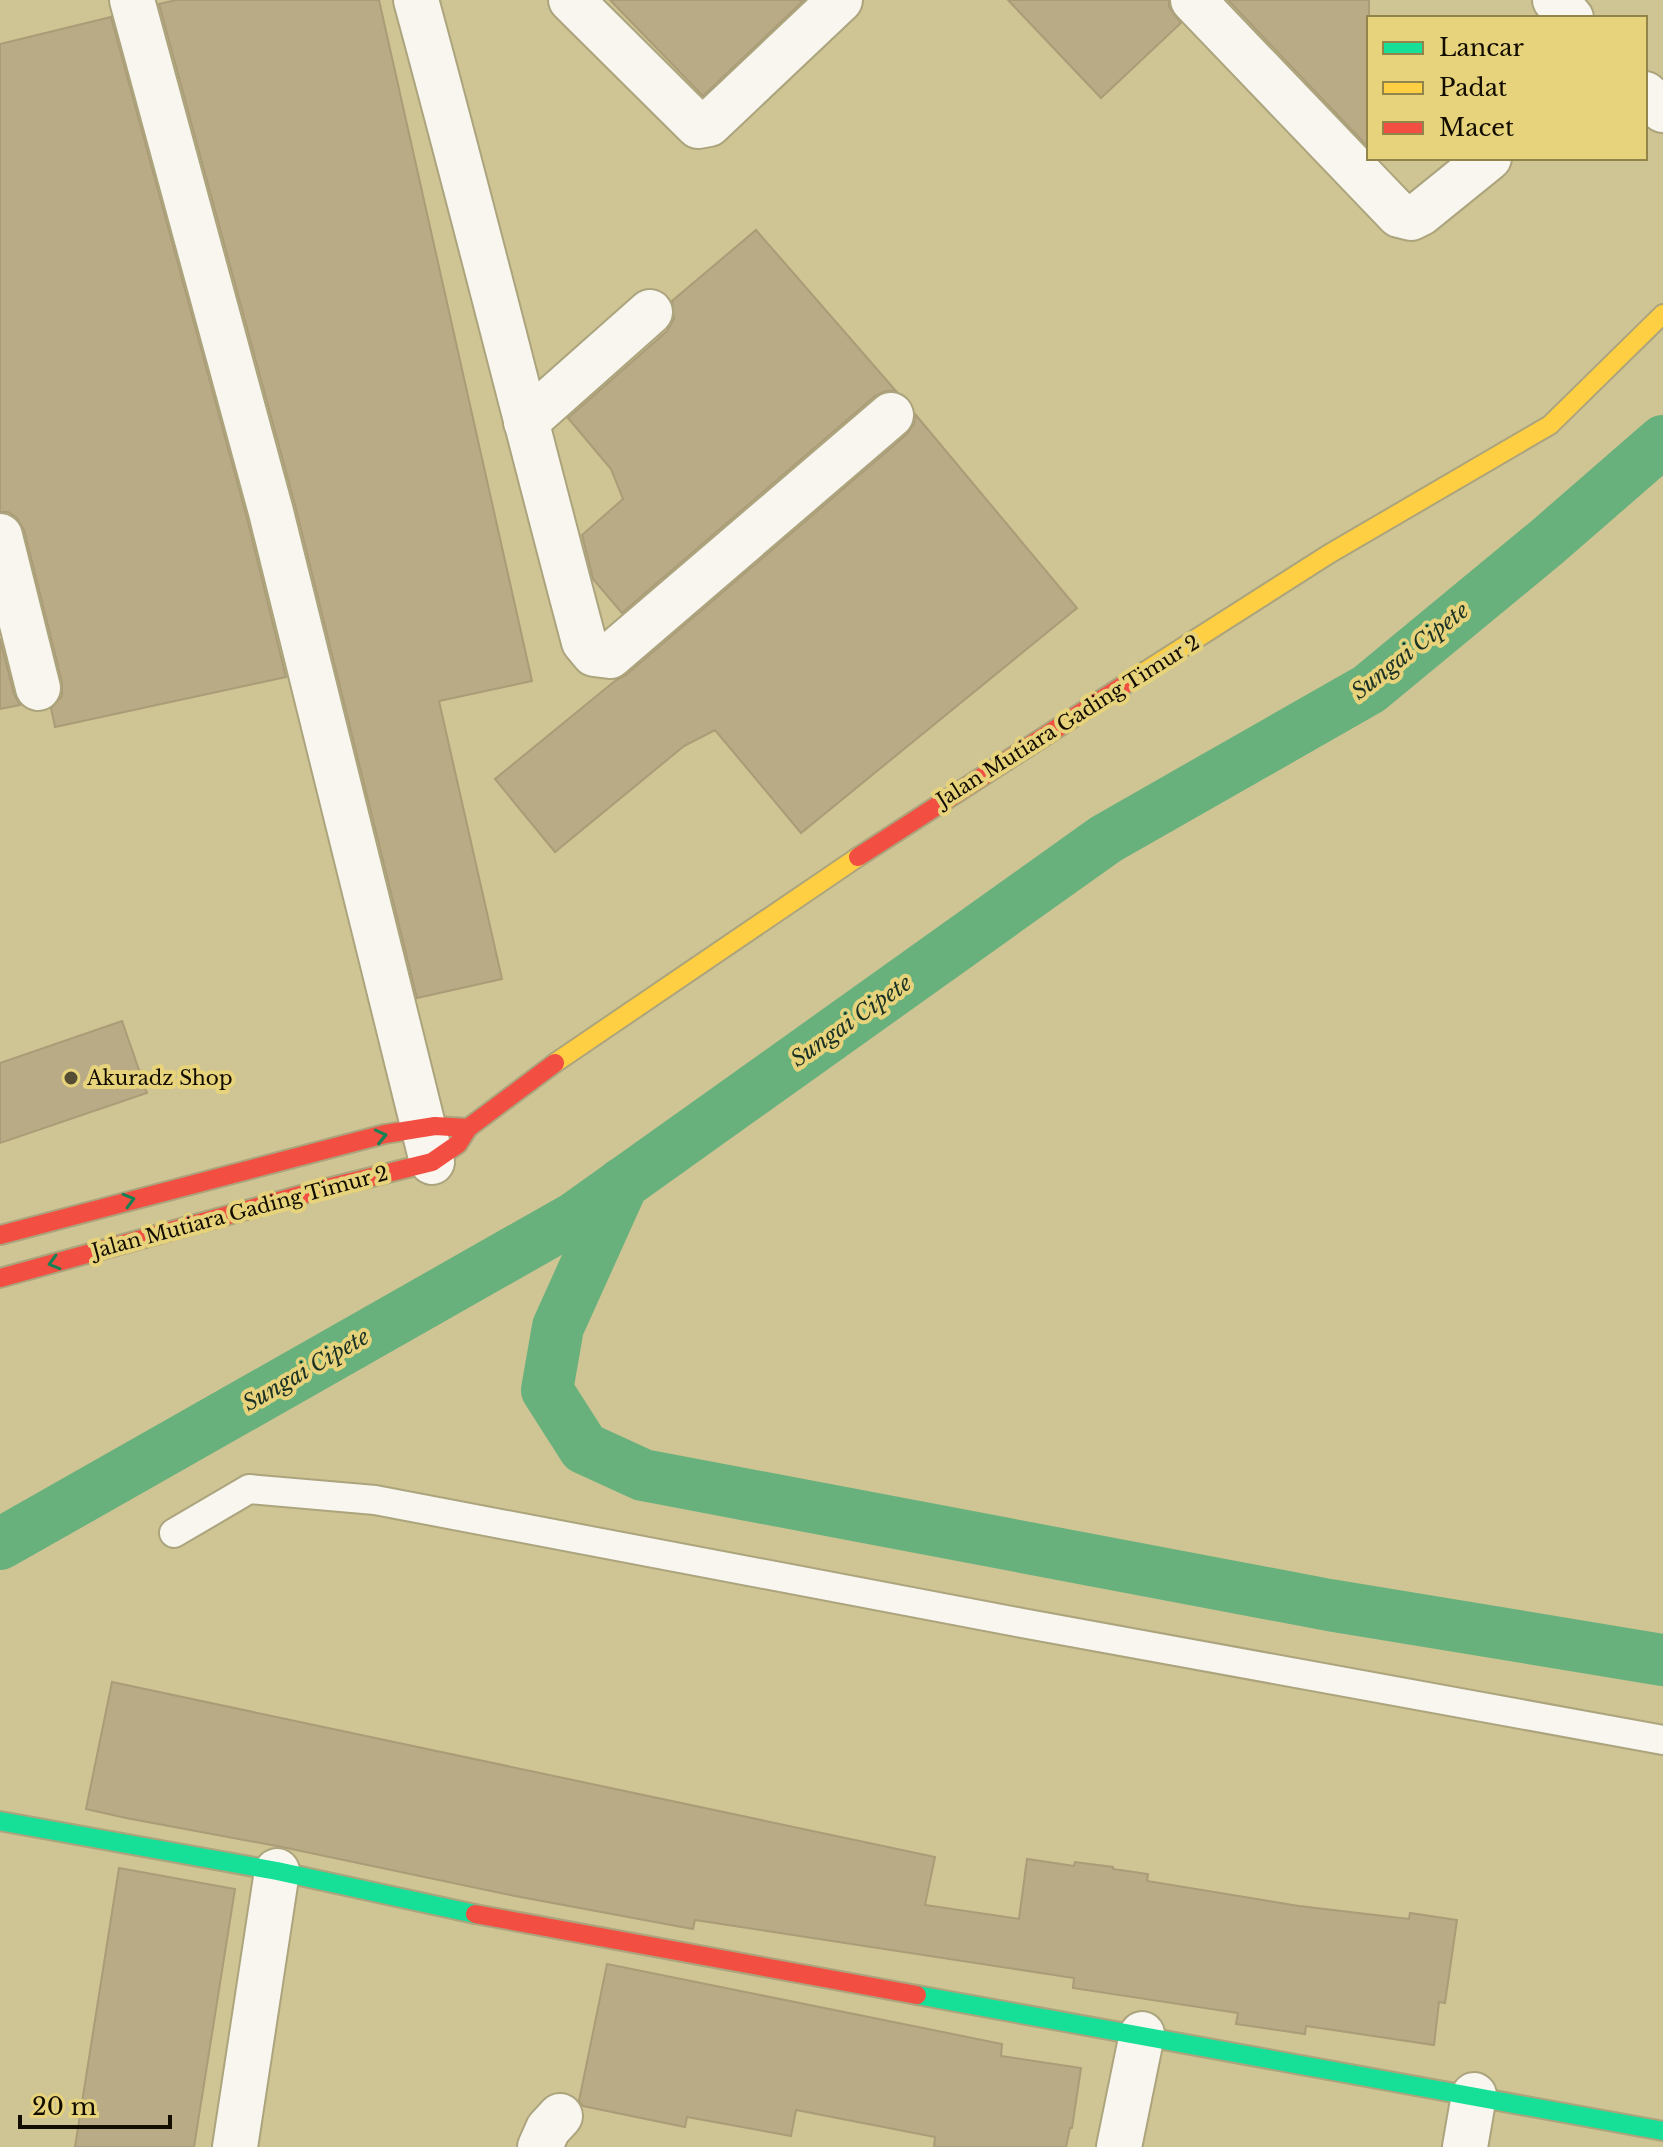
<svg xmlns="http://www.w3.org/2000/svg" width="1663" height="2147" font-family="'Libre Baskerville',serif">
<rect width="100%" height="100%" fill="#cec494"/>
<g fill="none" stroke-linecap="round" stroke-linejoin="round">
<g stroke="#68b17c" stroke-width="52">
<path d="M623,1183L558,1327L547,1390L584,1448L643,1475L1329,1605L1663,1660"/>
<path d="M0,1544L576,1217L1106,839L1369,689L1547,542L1663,441"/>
</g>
</g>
<g fill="#b9ab86" stroke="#aa9c77" stroke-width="2">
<path d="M176,0H379L532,681L439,701L502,979L417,998L295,505L159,4Z"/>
<path d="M610,0H804L703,96Z"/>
<path d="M1008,0H1169V7L1181,23L1101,98Z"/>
<path d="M1228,0H1369V148Z"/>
<path d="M111,17L247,518L286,677L55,727L51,708L62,696V682L24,530L17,518L8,512H0V44Z"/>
<path d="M756,230L896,391H886L875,396L622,613L593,579L582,535L623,499L611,469L568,418L667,331L674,319L672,301Z"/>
<path d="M915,414L1077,608L801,833L715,730L684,746L555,852L495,779L616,680L626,675L907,434L914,424Z"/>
<path d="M0,639L14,694L20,705L0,709Z"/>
<path d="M122,1021L147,1093L0,1143V1063Z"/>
<path d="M112,1682L935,1857L925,1905L1019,1919L1027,1859L1074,1866L1075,1862L1113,1867V1869L1148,1874L1147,1881L1299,1906L1409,1919L1410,1913L1457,1920L1445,2003L1439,2002L1434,2045L1306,2026L1305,2034L1236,2024L1238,2013L1073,1988L1074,1978L695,1920L693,1929L515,1896L282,1847L126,1818L86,1809Z"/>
<path d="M119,1868L235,1889L194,2147H75Z"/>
<path d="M607,1964L1002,2044L1001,2056L1081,2068L1072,2128H1070L1066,2147H934L935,2137L796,2110L791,2136L687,2117L685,2127L583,2106L579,2101Z"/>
</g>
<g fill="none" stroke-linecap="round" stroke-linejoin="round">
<defs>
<path id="lane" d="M174,1533L249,1489L375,1500L1022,1623L1663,1740"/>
<g id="street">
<path d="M132,0L271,512L432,1162"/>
<path d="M416,0C474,213 527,428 584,642L594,654L610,656L891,415"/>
<path d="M571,0L698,126L709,124L840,0"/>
<path d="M1193,0L1399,215L1411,218L1421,213L1489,158"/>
<path d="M1555,0L1571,18"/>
<path d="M1645,94L1663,110"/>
<path d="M526,422L650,312"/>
<path d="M0,536L38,688"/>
<path d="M235,2147L277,1871"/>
<path d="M540,2147L548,2129L560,2116"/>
<path d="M1119,2147L1142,2034"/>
<path d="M1465,2147L1474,2095"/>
</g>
<g id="fast">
<path d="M0,1821L277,1871L475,1914"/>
<path d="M917,1995L1663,2131"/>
</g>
<g id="slow">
<path d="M1130,681L1329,554L1550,425L1663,314"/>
<path d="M555,1063L858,857"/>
</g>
<g id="jam">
<path d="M858,857L1130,681"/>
<path d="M0,1235L385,1134L435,1126L468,1128"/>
<path d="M0,1278L315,1191L432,1162L458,1144L468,1128L555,1063"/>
<path d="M475,1914L917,1995"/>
</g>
</defs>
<use href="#lane" stroke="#aca47d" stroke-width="32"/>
<use href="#street" stroke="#aca47d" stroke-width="48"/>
<use href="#fast" stroke="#aca47d" stroke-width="22"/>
<use href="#slow" stroke="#aca47d" stroke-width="22"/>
<use href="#jam" stroke="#aca47d" stroke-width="22"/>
<use href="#lane" stroke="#f8f6ef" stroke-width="28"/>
<use href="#street" stroke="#f8f6ef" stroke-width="44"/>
<use href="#fast" stroke="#16e098" stroke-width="18"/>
<use href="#slow" stroke="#ffcf43" stroke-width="18"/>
<use href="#jam" stroke="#f24e42" stroke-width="18"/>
</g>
<defs><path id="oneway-chevron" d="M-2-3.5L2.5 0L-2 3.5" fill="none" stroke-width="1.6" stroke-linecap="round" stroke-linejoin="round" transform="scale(2)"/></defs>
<g stroke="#158154">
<use href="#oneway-chevron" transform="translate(381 1136) rotate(-13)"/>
<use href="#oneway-chevron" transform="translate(129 1200) rotate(-16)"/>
<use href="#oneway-chevron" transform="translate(54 1263) rotate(164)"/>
</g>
<circle fill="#544d34" stroke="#e6d37c" stroke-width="3" cx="71" cy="1078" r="8"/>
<g text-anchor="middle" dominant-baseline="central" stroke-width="8" stroke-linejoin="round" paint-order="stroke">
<g font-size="20" fill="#130d00" stroke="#e6d37c">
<text transform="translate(1068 721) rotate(-32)">Jalan Mutiara Gading Timur 2</text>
<text transform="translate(240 1212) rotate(-15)">Jalan Mutiara Gading Timur 2</text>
</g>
<g font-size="20" fill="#130d00" stroke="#e6d37c" text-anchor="start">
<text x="87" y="1078">Akuradz Shop</text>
</g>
<g font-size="22" font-style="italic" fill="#1a3124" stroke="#e6d37c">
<text transform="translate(1410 651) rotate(-38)">Sungai Cipete</text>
<text transform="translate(851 1021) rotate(-35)">Sungai Cipete</text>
<text transform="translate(306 1370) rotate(-30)">Sungai Cipete</text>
</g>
</g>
<rect x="1367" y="16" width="280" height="144" fill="#e6d37c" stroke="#92844a" stroke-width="2"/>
<rect x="1383" y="42" width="40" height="12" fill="#16e098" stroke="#92844a" stroke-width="2"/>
<text x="1439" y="56" font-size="24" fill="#130d00">Lancar</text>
<rect x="1383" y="82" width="40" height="12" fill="#ffcf43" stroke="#92844a" stroke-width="2"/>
<text x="1439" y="96" font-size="24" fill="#130d00">Padat</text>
<rect x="1383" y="122" width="40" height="12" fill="#f24e42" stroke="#92844a" stroke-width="2"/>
<text x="1439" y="136" font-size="24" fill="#130d00">Macet</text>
<path d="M20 2115v12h150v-12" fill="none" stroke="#130d00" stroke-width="4"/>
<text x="32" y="2115" font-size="24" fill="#130d00" stroke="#e6d37c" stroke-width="6" paint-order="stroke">20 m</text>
</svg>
